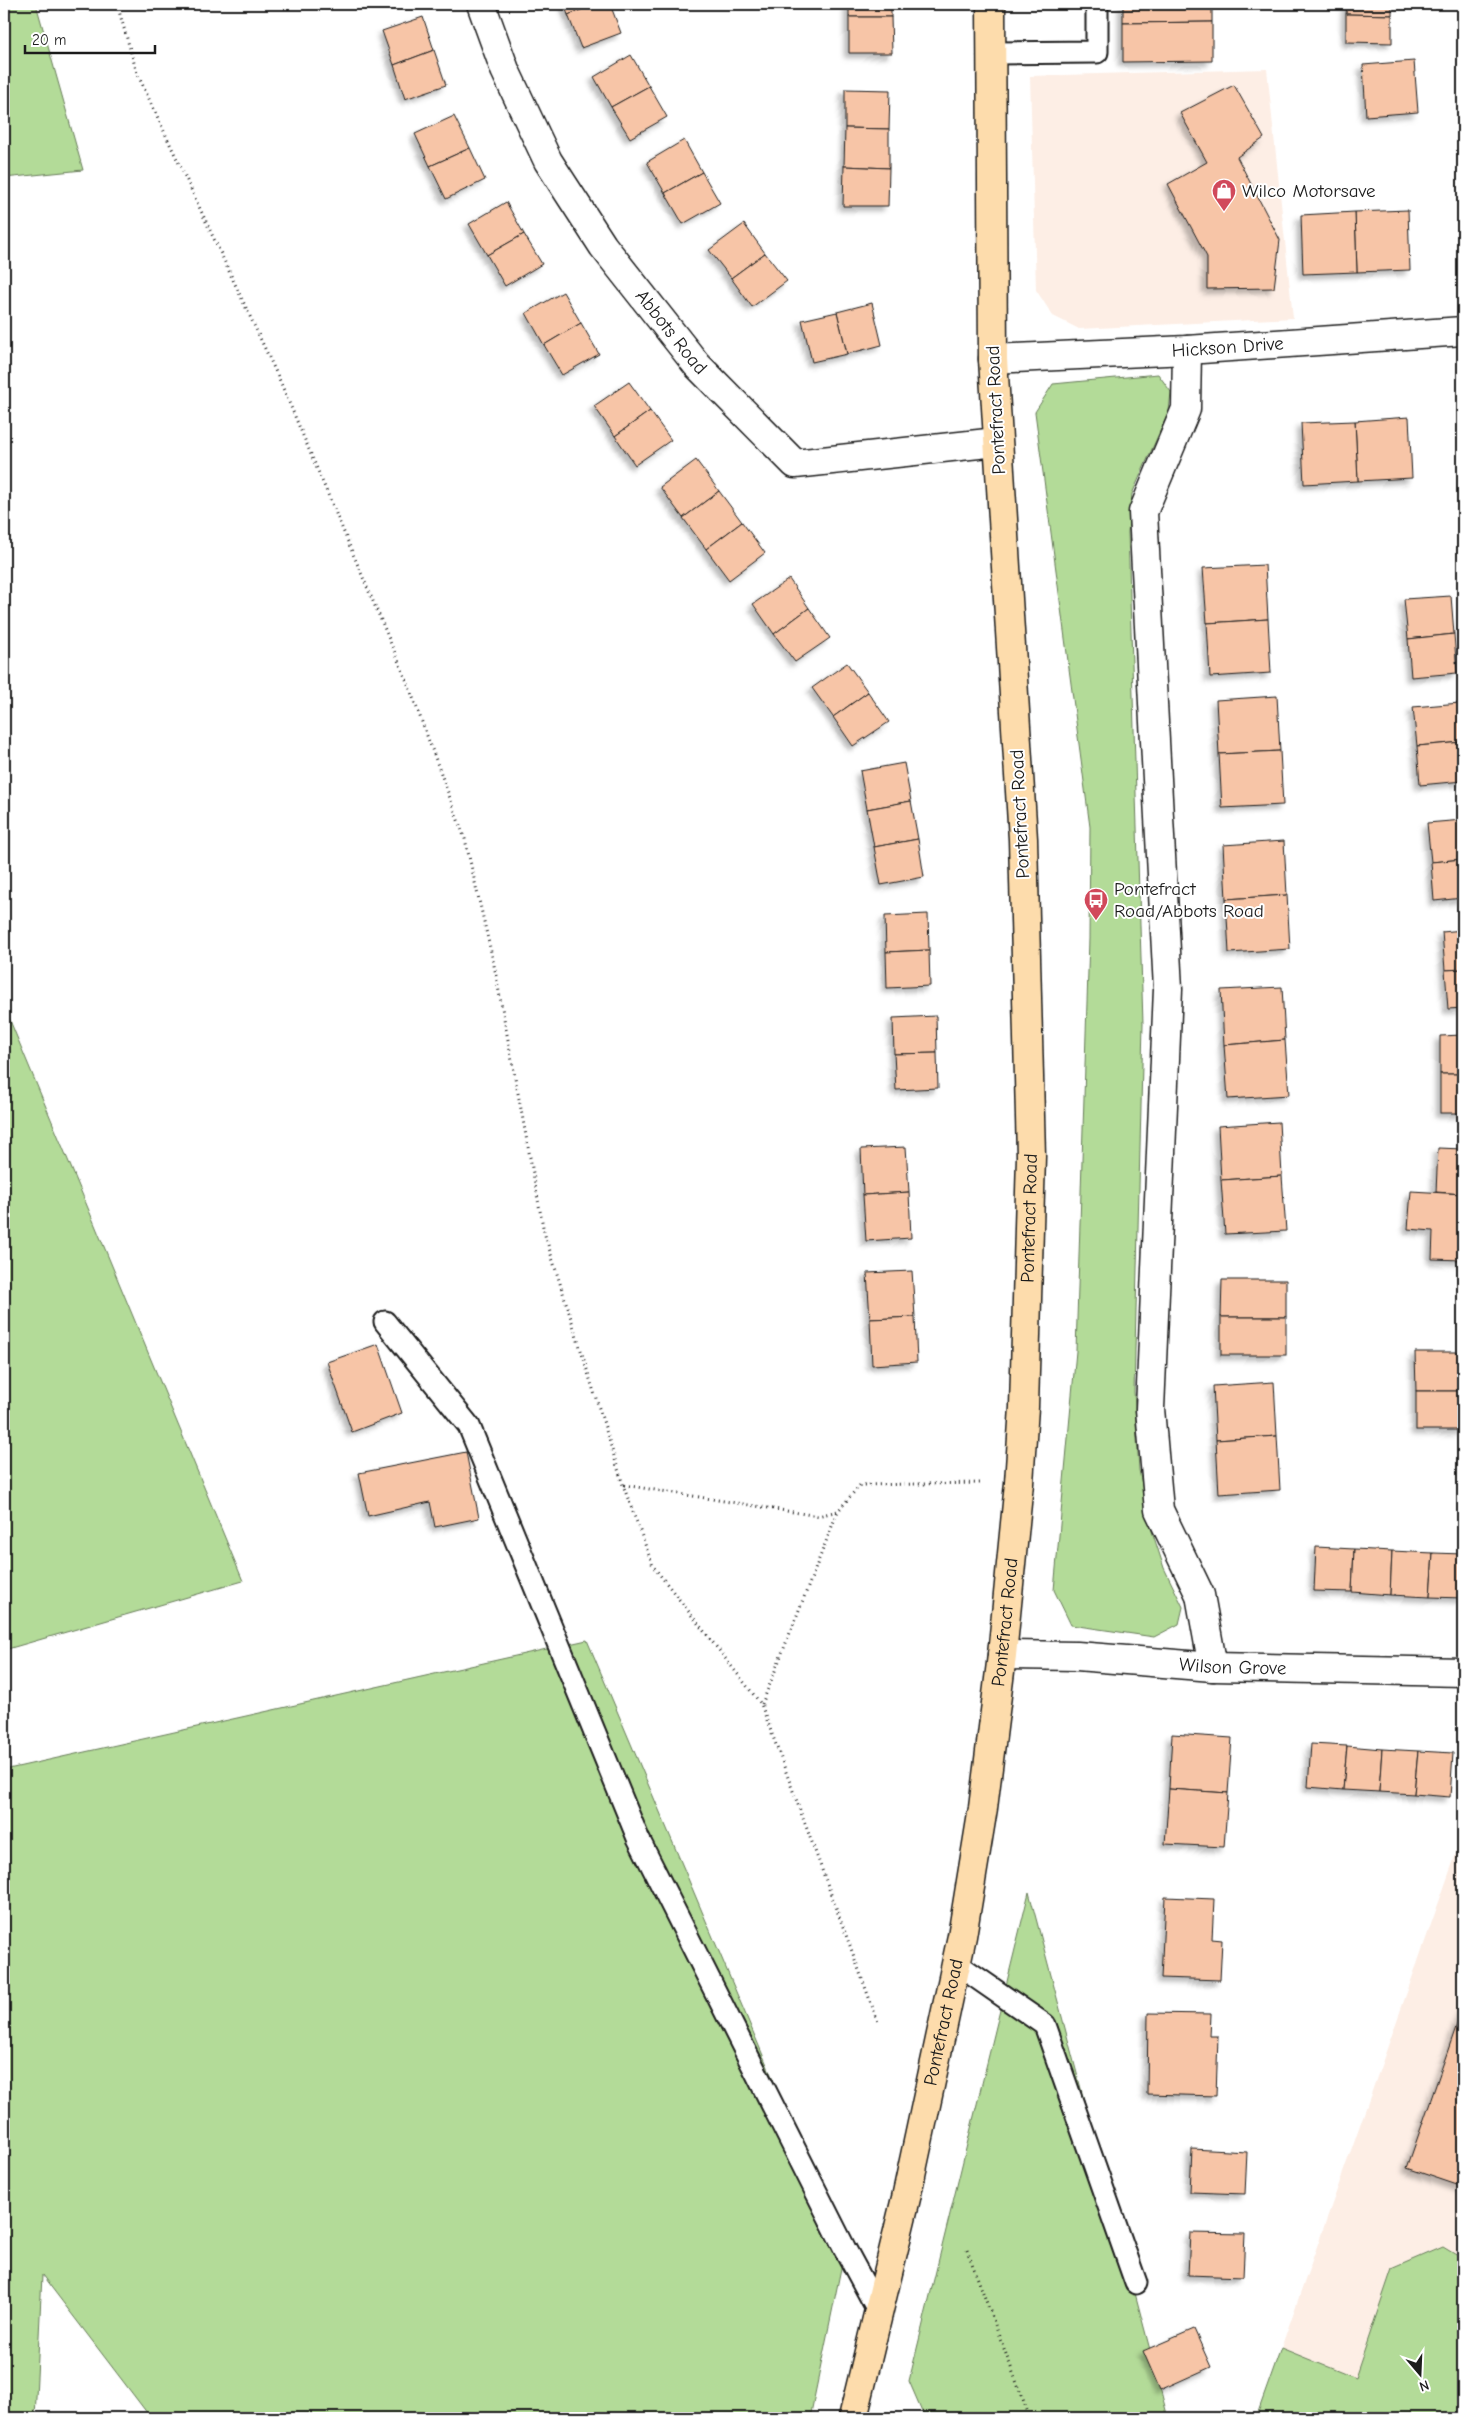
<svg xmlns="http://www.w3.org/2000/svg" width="1467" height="2422" font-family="'Comic Neue',sans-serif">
<defs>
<filter id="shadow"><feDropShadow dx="-4.5" dy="4.5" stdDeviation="2.5" flood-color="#0004"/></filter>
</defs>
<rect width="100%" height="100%" fill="#fff"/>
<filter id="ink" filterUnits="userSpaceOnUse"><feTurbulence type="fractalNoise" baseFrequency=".02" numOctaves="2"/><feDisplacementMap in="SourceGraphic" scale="10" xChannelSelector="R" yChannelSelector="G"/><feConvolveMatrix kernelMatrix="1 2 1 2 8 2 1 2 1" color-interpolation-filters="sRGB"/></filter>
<g filter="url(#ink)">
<g fill="#fdeee5">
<path d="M1267,69L1293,318L1079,329L1053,316L1036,290L1030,76Z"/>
<path d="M1463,1834V2259L1443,2247L1392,2269L1355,2378L1281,2348Z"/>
</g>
<g fill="#b3db98" stroke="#687c5a">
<path d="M4,4H36L83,170L4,178Z"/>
<path d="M1158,374L1171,392L1169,411L1132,494L1128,532L1143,1024L1134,1392L1139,1470L1150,1525L1164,1568L1183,1607L1179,1624L1154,1637L1071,1625L1054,1590L1076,1351L1089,939L1090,827L1035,412L1053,384Z"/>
<path d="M4,1006L243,1581L4,1650Z"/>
<path d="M587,1640L845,2249L810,2418H151L42,2275L35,2418H4V1770Z"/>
<path d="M1029,1892L1168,2418H925L909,2381Z"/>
<path d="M1443,2247L1463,2259V2402L1457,2418H1256L1281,2348L1355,2378L1392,2269Z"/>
</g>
<g fill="#f7c5a7" stroke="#1c1c1c" filter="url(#shadow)">
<path d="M564,4H596L568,15Z"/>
<path d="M596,4H610L621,33L581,48L568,15Z"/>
<rect x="849" y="4" width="42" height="13"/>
<path d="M1123,4H1212V22L1123,23Z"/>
<path d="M1347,4H1392V15L1346,14Z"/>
<path d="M1346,14L1392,15V43L1346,42Z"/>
<path d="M423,17L434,50L394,65L382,31Z"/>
<path d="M849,17H891L892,53H849Z"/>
<path d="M1212,22V61L1123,62V23Z"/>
<path d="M434,50L446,85L405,99L394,65Z"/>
<path d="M631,55L649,86L611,107L594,77Z"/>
<path d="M1414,61L1418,112L1366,116L1363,65Z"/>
<path d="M1234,85L1264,138L1237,157L1280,240L1274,288L1207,289V257L1168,184L1207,162L1180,113Z"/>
<path d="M649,86L667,117L630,138L611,107Z"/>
<path d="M845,89L890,90L889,129L845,128Z"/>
<path d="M454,116L470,148L430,166L415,134Z"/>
<path d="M845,128L889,129V168L844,166Z"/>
<path d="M684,140L702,172L665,193L647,162Z"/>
<path d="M470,148L485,180L446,199L430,166Z"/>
<path d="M844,166L889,168L888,206H843Z"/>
<path d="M702,172L720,203L683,224L665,193Z"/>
<path d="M506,202L524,234L487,255L469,224Z"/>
<path d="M1408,210L1410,270L1357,272L1355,212Z"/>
<path d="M1355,212L1357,272L1303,274L1301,215Z"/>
<path d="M744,224L765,253L731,278L709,250Z"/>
<path d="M524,234L542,264L505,286L487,255Z"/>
<path d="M765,253L787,281L752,307L731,278Z"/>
<path d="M563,292L581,323L544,345L526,313Z"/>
<path d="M872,303L882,345L847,354L837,312Z"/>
<path d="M837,312L847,354L812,362L802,320Z"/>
<path d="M581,323L599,354L562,375L544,345Z"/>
<path d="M629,382L650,411L615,436L594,406Z"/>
<path d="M650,411L671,440L635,465L615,436Z"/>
<path d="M1409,417L1412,478L1358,481L1355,421Z"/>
<path d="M1355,421L1358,481L1304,484L1301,423Z"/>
<path d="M696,460L719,491L683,518L660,487Z"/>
<path d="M719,491L742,522L706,549L683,518Z"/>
<path d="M742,522L765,553L729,580L706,549Z"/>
<path d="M1265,565L1268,619L1207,623L1203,568Z"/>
<path d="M789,579L809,608L774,634L753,604Z"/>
<path d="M1451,596L1454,634L1408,639L1404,599Z"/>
<path d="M809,608L830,638L795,662L774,634Z"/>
<path d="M1268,619L1271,673L1210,677L1207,623Z"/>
<path d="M1454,634L1457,673L1411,677L1408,639Z"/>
<path d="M847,663L868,692L833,717L812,688Z"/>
<path d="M868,692L889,722L853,746L833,717Z"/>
<path d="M1277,696L1280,751L1219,754L1216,700Z"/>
<path d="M1460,703L1463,742L1417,746L1413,707Z"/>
<path d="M1463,742V781L1420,785L1417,746Z"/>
<path d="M1280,751L1283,805L1222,808L1219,754Z"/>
<path d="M904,763L911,801L867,809L860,771Z"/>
<path d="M911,801L918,839L874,847L867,809Z"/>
<path d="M1463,820V859L1431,862L1427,823Z"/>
<path d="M918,839L924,877L881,885L874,847Z"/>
<path d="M1284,841L1287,895L1226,899L1223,845Z"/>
<path d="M1463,859V898L1434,901L1431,862Z"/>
<path d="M1287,895L1290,949L1229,953L1226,899Z"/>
<path d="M928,914L929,950L886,952L885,916Z"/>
<path d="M1463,930V969L1445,970L1442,932Z"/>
<path d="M929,950L930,986L887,988L886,952Z"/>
<path d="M1463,969V1008L1448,1009L1445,970Z"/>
<path d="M1282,987L1285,1040L1224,1045L1221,990Z"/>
<path d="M936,1016L937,1053L894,1054L893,1018Z"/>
<path d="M1463,1035V1074H1440V1036Z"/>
<path d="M1285,1040L1289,1095L1228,1099L1224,1045Z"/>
<path d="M937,1053L938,1088L896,1090L894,1054Z"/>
<rect x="1440" y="1074" width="23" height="39"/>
<path d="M1279,1122L1282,1176L1221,1180L1218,1126Z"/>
<path d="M906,1147L909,1192L863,1195L861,1149Z"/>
<path d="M1438,1148L1463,1149V1194L1436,1192Z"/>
<path d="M1282,1176L1286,1231L1225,1234L1221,1180Z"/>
<path d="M1411,1191L1463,1194V1260L1432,1259L1433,1231L1408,1229Z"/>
<path d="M909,1192L911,1238L866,1241L863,1195Z"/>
<path d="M912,1271L915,1317L870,1319L867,1273Z"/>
<path d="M1222,1280H1286V1317H1221Z"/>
<path d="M915,1317L917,1362L872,1365L870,1319Z"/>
<rect x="1221" y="1317" width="65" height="38"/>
<path d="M378,1344L402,1413L352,1432L327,1362Z"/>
<path d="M1415,1352H1461L1462,1391H1416Z"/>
<path d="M1274,1382L1277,1436L1216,1440L1213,1386Z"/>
<rect x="1416" y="1391" width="46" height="39"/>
<path d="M1277,1436L1280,1490L1219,1494L1216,1440Z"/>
<path d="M466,1452L479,1518L435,1527L430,1502L368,1516L359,1473Z"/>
<path d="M1316,1547L1354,1549L1352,1592L1314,1591Z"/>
<path d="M1354,1549L1392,1551L1390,1595L1352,1592Z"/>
<path d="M1392,1551L1433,1553L1430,1597L1390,1595Z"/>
<path d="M1433,1553L1463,1554V1598L1430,1597Z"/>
<path d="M1172,1734L1232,1738L1228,1793L1169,1789Z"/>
<path d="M1311,1744L1347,1746L1343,1790L1308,1787Z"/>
<path d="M1347,1746L1382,1749L1379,1792L1343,1790Z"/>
<path d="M1382,1749L1418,1751L1414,1794L1379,1792Z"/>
<path d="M1418,1751L1453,1753L1450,1797L1414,1794Z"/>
<path d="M1169,1789L1228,1793L1224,1847L1165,1844Z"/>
<path d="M1165,1897L1214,1899L1212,1939L1222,1940L1220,1980L1161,1978Z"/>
<path d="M1463,2007V2187L1407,2168Z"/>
<path d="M1148,2013L1211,2014L1210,2036H1218L1216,2096L1147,2094Z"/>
<path d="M1192,2149L1247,2152L1245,2194L1190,2192Z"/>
<path d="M1190,2233L1245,2234L1243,2277L1188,2275Z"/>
<path d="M1194,2329L1211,2367L1160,2390L1143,2351Z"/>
</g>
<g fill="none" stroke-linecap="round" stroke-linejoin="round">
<defs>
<g id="service">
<path d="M991,53L1097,52V4"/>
<path d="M385,1322L469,1426L638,1838L845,2249L879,2312"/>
<path d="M957,1964L1045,2025L1136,2283"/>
</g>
<g id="minor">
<path id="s1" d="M481,4L505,70L548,161L603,246L697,365L795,464L997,442"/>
<path d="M1187,350L1186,409L1143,512L1168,989L1150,1409L1159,1510L1200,1595L1213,1667"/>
<path id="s2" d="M993,359L1187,350L1463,331"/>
<path id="s3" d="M1002,1655L1077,1656L1213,1667L1463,1672"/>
</g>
<g id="trunk">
<path id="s4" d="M853,2418L906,2198L962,1936L983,1808L1002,1655L1019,1483L1024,1407L1031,1156L1023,839L993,359L991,4"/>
</g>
</defs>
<use href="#service" stroke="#1c1c1c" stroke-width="25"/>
<use href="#minor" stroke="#1c1c1c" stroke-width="31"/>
<use href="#trunk" stroke="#1c1c1c" stroke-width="31"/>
<g stroke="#1c1c1c" stroke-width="3" stroke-dasharray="1 4" stroke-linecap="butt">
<path d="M117,4L137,73L280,381L408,684L465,839L494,965L544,1232L623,1485L653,1566L761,1704L878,2022"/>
<path d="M624,1485L818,1516L838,1511L860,1485L982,1483"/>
<path d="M762,1704L838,1511"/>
<path d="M967,2250L1030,2418"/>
</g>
<use href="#service" stroke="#fff" stroke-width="21"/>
<use href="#minor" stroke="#fff" stroke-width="28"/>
<use href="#trunk" stroke="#fddcac" stroke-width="28"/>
</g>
</g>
<defs>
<symbol id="shop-pin" viewBox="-11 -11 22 30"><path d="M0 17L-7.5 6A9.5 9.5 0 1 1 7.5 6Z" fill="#d1495b" stroke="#fff"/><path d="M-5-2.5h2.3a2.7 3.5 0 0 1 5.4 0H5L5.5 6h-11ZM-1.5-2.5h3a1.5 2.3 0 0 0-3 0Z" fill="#fff"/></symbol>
<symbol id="bus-pin" viewBox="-11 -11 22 30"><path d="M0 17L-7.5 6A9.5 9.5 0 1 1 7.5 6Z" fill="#d1495b" stroke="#fff"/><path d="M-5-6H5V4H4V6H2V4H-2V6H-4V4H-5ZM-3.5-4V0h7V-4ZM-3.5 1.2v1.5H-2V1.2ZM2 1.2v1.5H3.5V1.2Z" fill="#fff"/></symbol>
</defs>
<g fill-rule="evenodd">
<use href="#shop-pin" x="1210" y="177" width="28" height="38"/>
<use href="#bus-pin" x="1082" y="886" width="28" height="38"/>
</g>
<g text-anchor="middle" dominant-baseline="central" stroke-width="4" stroke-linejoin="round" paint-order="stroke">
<g font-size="19" fill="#1c1c1c" stroke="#fff" text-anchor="start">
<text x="1242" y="191">Wilco Motorsave</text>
<text x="1114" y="889">Pontefract<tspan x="1114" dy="22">Road/Abbots Road</tspan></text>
</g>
<g font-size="19" fill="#1c1c1c" stroke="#fff">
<text stroke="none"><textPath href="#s1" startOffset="382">Abbots Road</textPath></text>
<text stroke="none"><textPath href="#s2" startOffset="235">Hickson Drive</textPath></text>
<text transform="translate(996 410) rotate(-93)">Pontefract Road</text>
<text transform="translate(1020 814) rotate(-93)">Pontefract Road</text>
<text stroke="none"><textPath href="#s4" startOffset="1216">Pontefract Road</textPath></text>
<text stroke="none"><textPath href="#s4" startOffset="811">Pontefract Road</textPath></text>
<text stroke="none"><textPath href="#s3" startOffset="231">Wilson Grove</textPath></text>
<text stroke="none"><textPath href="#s4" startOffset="406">Pontefract Road</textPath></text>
</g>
</g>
<rect width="1467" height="2422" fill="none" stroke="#fff" stroke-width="20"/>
<rect x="10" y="10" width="1447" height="2402" fill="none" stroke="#1c1c1c" stroke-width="2" filter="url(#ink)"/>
<g transform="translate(1420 2374) rotate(161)" stroke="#ffffff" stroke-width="4" paint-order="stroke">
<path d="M0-4L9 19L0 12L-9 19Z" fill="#1c1c1c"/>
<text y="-8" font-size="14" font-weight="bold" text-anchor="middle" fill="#1c1c1c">N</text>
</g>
<path d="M25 45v8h130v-8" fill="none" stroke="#1c1c1c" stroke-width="2.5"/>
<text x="32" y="45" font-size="15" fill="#1c1c1c" stroke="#ffffff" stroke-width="4" paint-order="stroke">20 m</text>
</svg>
